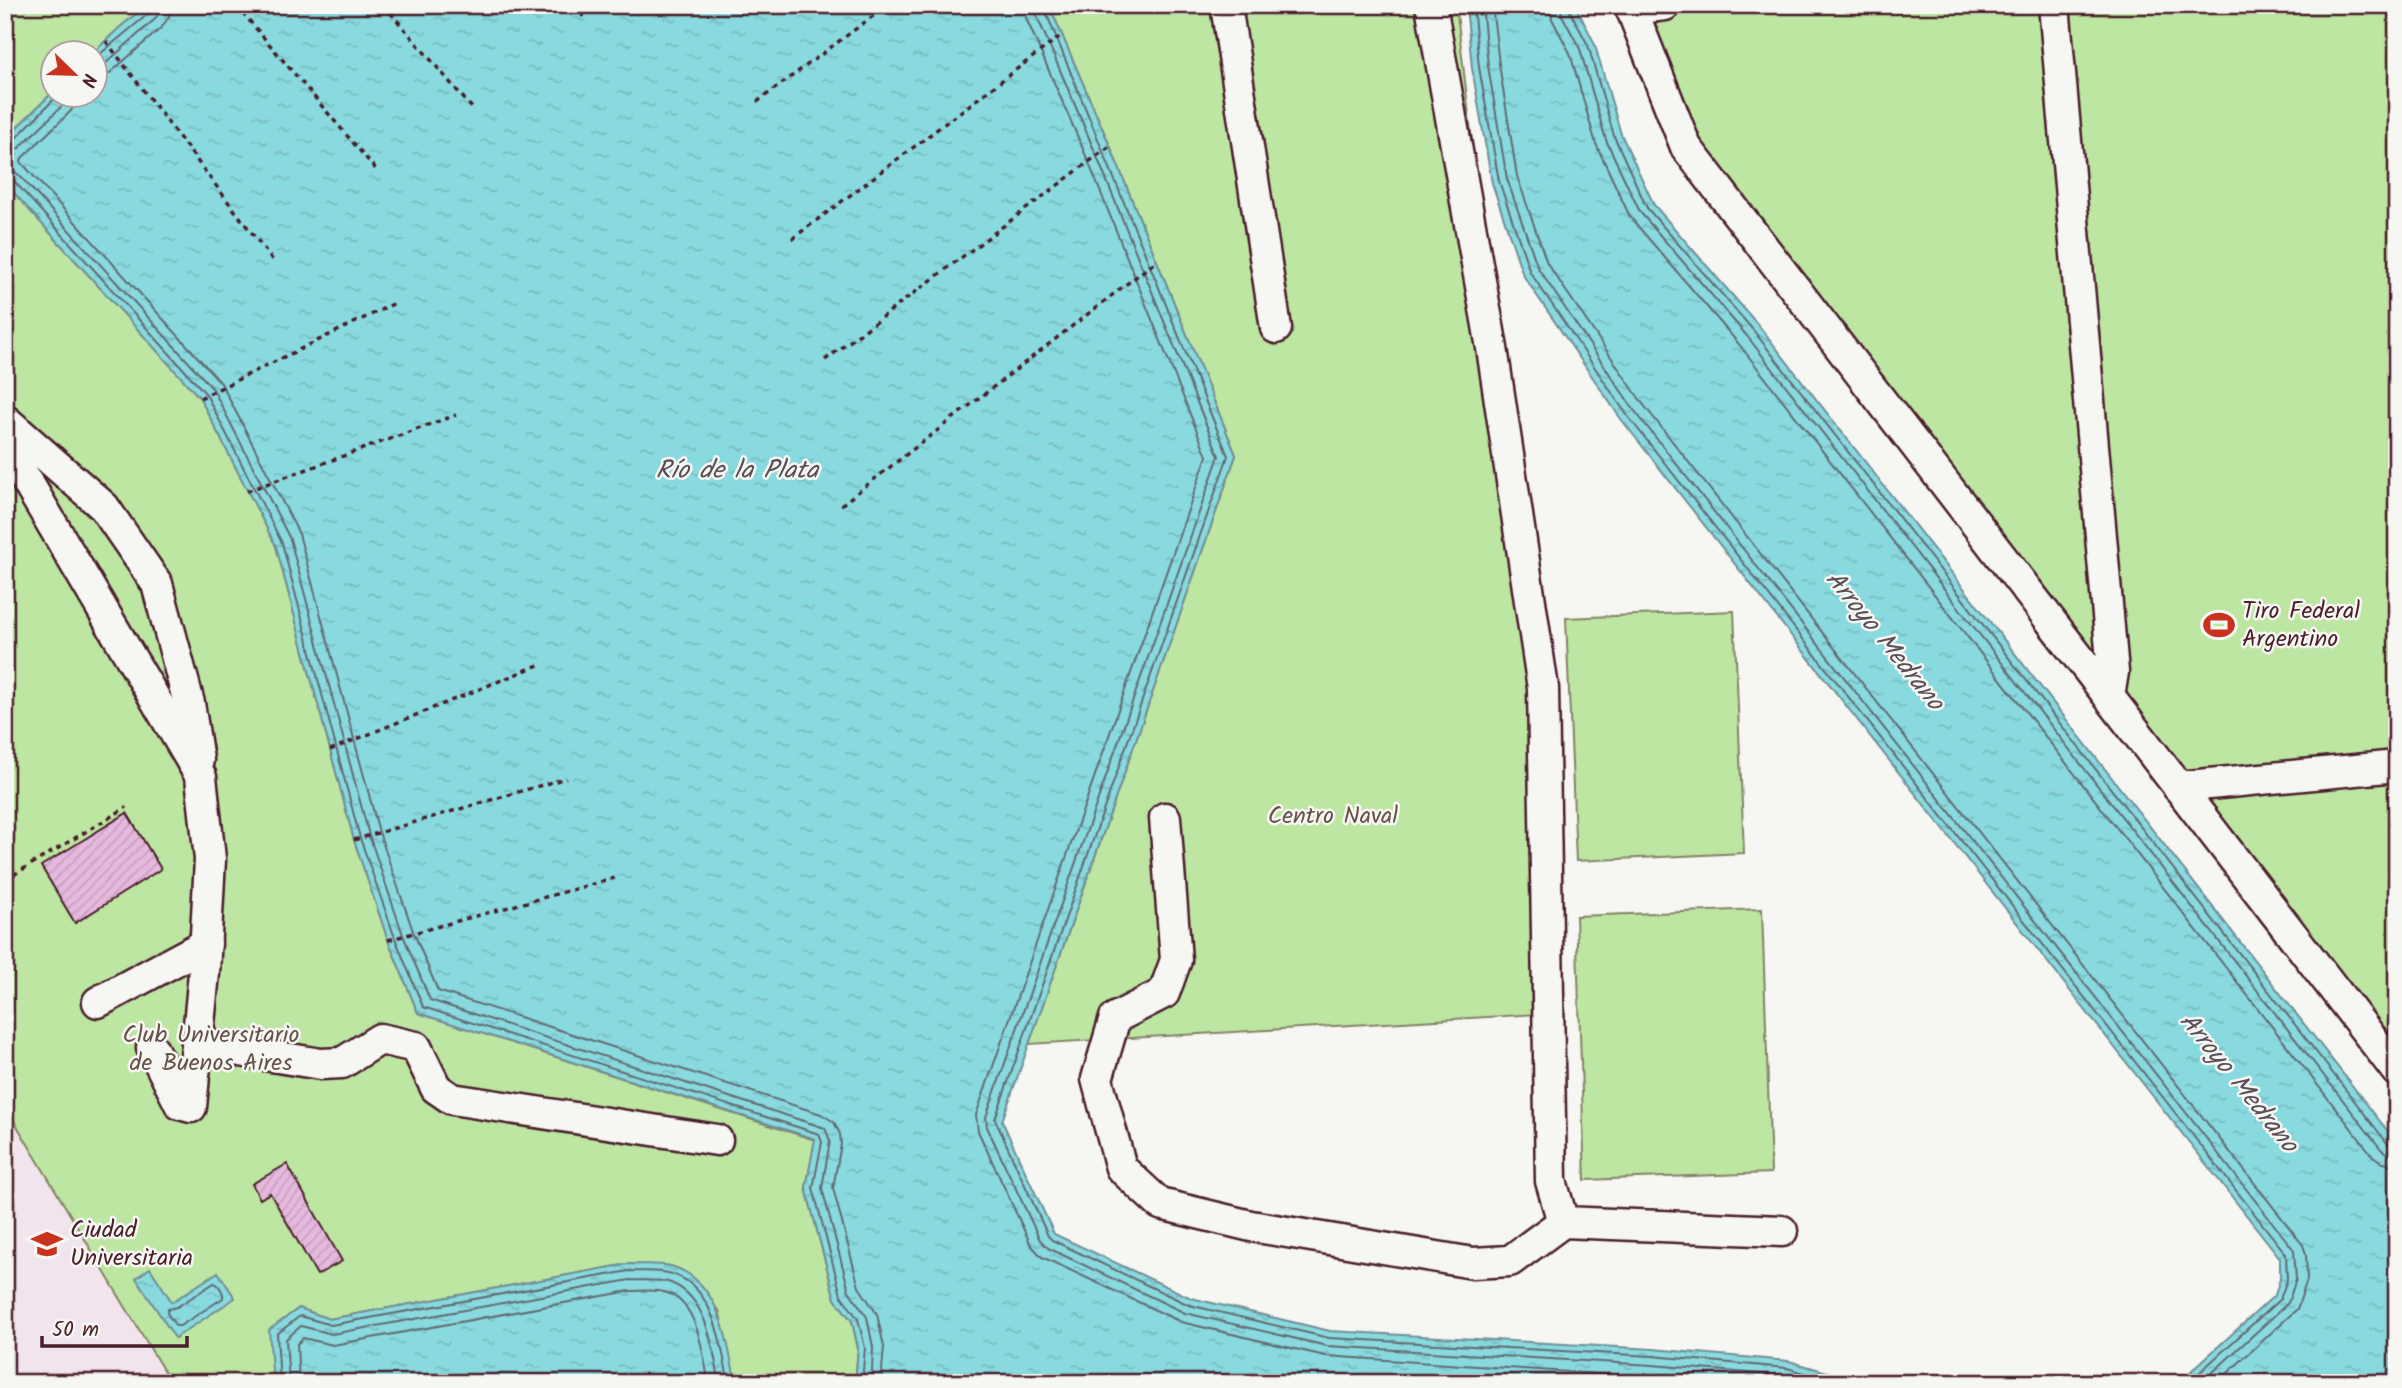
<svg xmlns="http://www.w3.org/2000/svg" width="2402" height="1388" font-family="Kalam,sans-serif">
<defs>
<pattern id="water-ripples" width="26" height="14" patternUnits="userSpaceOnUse" patternTransform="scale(1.75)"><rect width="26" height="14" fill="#88dadf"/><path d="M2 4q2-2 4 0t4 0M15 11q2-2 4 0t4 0" fill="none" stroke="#77bbc0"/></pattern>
<pattern id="building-hatch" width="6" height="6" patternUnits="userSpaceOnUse" patternTransform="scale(1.75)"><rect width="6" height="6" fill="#e5b9dd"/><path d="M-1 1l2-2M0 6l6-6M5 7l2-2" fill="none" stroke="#c69fbe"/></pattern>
</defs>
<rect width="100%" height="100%" fill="#f6f6f2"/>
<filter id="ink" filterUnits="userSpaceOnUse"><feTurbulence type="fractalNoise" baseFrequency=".0143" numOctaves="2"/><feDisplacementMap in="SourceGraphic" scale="14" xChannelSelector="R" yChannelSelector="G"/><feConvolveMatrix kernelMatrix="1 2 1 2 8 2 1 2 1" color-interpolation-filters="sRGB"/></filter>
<g filter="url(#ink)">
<path fill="#f1e4ec" d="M5,1106L171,1383H5Z"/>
<g fill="#bde6a2" stroke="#848266" stroke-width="2">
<path d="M5,5H147L119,28L94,52H52V93L5,139Z"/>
<path d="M1049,5H1456L1537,692L1555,1013L1029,1044L1236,455L1110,146Z"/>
<path d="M1623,5H2397V1087L1685,163Z"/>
<path d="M5,183L200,398L276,546L354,840L388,940L418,1013L815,1140L806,1188L835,1299L852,1321L858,1349L856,1371L859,1383H736L719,1310L670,1266L628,1264L329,1319L299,1308L270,1330L273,1383H171L5,1106Z"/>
<path d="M1734,611L1744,853L1576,861L1566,618Z"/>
<path d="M1762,909L1771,1173L1585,1180L1576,916Z"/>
</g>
<g fill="url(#water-ripples)" stroke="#6f8f97" stroke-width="2">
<path d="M147,5H1049L1110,146L1236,455L1002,1121L1054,1234L1191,1298L1330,1331L1653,1349L1789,1361L1865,1383H859L856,1371L858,1348L852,1321L835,1299L806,1188L815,1139L418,1013L388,940L354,840L276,546L200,398L5,183V139L52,93L94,94V52L119,28Z"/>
<path d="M1466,5H1575L1594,42L1621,134L1654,205L1759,326L2397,1143V1383H2178L2275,1295L2280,1279V1258L1621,419L1523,275L1492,183L1472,68Z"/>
<path d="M628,1264C641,1265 659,1263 671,1266C721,1281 726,1340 736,1383H273L269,1330L299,1308L329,1319Z"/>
<path d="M150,1268L172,1302L218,1272L235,1298L175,1338L136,1278Z"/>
</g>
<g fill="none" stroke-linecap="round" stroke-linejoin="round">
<g stroke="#636a73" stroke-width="2">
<path d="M1024,5L1026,18L1086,156L1207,456L976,1115L978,1131L1031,1245L1042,1257L1181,1322L1325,1356L1736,1383"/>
<path d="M1035,5L1036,14L1095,152L1219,456L986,1117L987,1127L1040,1240L1048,1248L1185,1313L1327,1346L1652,1365L1785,1376L1808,1383"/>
<path d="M1043,5L1228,456L995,1119L1048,1236L1052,1240L1189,1305L1329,1338L1652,1356L1787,1368L1840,1383"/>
<path d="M1473,5L1479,67L1499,181L1530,272L1627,415L2286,1254L2287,1280L2280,1299L2188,1383"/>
<path d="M1482,5L1488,66L1507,179L1538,268L1634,410L2294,1250L2296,1279L2288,1303L2201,1383"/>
<path d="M1492,5L1499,64L1517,176L1547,263L1643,404L2303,1245L2306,1254L2307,1280L2297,1309L2217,1383"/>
<path d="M1550,5L1552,19L1570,53L1596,144L1630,217L1738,343L2373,1156L2383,1163L2397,1166"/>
<path d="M1560,5L1562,15L1580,49L1606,140L1640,212L1747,336L2381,1149L2389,1155L2397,1156"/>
<path d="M1569,5L1570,11L1588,45L1614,136L1647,208L1753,330L2388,1144L2397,1147"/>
<path d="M94,59L148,14L151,5"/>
<path d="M94,68L105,64L154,20L159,13L160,5"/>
<path d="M94,79L110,73L161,28L169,17L170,5"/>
<path d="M79,94L71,111L22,158L21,162L221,383L299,534L379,832L413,931L438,991L821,1114L834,1122L840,1134L841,1144L833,1188L859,1287L877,1314L884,1347L882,1369L884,1383"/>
<path d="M5,143L13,141L59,94"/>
<path d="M5,152L19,148L64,104L68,94"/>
<path d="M5,170L14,171L20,176L213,389L290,539L369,835L403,935L430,1000L825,1128L830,1141L822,1188L849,1291L867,1317L873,1347L872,1370L874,1383"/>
<path d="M5,179L14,181L206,394L282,543L360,838L395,938L423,1007L819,1134L822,1142L813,1188L841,1295L858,1319L865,1348L863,1370L865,1383"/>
<path d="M214,1283C219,1284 224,1293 223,1298L180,1326H176L167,1313L168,1309L177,1307Z"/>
<path d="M280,1383L277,1334L300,1316L331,1325L629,1271C641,1272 656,1270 668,1273C715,1283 720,1344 729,1383"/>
<path d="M289,1383L286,1339L301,1326L332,1334L630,1280C641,1281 656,1279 668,1282C708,1295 712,1348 720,1383"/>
<path d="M299,1383L297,1344L303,1338L333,1345L630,1291C641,1291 654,1289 664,1292C699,1301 702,1353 709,1383"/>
</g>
</g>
<g fill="url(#building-hatch)" stroke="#4a1f2b" stroke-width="2">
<path d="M127,813L161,869L75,923L41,866Z"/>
<path d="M287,1164L342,1261L317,1275L270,1193L260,1199L252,1184Z"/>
</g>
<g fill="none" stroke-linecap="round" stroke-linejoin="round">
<defs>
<g id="minor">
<path d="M1226,5L1276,328"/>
<path d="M1431,5L1492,348L1543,688L1551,1181L1563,1222L1782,1231"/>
<path d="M1630,5L1686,147L2397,1071"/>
<path d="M2054,5L2113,672L2109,697"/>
<path d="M1631,9L1665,5"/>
<path d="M5,420L104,507L157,584L189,703L198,760"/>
<path d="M5,444L201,777L210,859L204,973L191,1107L180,1104L152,1048"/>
<path d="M2178,787L2397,766"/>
<path d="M1165,818L1176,960L1164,993L1115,1018L1097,1079L1121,1168L1160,1204L1251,1226L1473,1263L1510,1261L1563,1222"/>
<path d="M98,1002L206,944"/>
<path d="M197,1044L321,1064L342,1063L380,1039L416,1047L436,1088L452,1099L717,1140"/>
</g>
</defs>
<use href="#minor" stroke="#4a1f2b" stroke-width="35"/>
<g stroke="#4a1f2b" stroke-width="3.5" stroke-dasharray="5 5" stroke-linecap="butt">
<path d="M236,5L378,172"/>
<path d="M384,5L472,108"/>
<path d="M578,5L583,17"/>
<path d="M106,41L274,262"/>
<path d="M757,102L888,5"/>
<path d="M792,239L1062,35"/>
<path d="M825,360L1110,146"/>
<path d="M200,398L397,302"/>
<path d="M247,491L456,415"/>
<path d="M841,505L1155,262"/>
<path d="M330,750L541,664"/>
<path d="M354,840L566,778"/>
<path d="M5,880L127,807"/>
<path d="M388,940L615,878"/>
</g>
<use href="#minor" stroke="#f6f6f2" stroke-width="30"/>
</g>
</g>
<defs>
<symbol id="stadium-bare" viewBox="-9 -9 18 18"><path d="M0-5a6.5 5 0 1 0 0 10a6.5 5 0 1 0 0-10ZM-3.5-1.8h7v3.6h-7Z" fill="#c8321e" stroke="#f6f6f2" stroke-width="2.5" paint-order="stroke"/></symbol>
<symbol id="university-bare" viewBox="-9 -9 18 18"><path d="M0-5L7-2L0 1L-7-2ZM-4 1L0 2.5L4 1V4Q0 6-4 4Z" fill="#c8321e" stroke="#f6f6f2" stroke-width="2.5" paint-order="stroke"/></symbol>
</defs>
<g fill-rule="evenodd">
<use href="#stadium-bare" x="2197" y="603" width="44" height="44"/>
<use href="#university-bare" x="25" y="1222" width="44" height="44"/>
</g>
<g text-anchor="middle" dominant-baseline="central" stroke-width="5" stroke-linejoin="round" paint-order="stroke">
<g font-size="24" fill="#4a1f2b" stroke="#f6f6f2" text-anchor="start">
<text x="2242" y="611">Tiro Federal<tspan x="2242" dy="28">Argentino</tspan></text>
<text x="70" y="1230">Ciudad<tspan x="70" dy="28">Universitaria</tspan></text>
</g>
<g font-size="24" fill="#675149" stroke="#f6f6f2">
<text x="1333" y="816">Centro Naval</text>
<text x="211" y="1035">Club Universitario<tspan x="211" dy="28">de Buenos Aires</tspan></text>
</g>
<g font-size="26" font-style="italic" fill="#5a4e58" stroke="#f6f6f2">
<text x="737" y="471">Río de la Plata</text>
<text transform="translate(1884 641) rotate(51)">Arroyo Medrano</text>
<text transform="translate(2238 1083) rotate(51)">Arroyo Medrano</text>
</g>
</g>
<rect width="2402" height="1388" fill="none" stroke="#f6f6f2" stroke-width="28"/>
<rect x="14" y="14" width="2374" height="1360" fill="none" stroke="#4a1f2b" stroke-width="2.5" filter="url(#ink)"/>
<g transform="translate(74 74) rotate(113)"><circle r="33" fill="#f6f6f2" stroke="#b1a0a2" stroke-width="2"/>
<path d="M0-5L12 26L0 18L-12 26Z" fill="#c8321e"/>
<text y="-10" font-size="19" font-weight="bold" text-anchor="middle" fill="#4a1f2b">N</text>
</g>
<path d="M42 1336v10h145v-10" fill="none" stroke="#4a1f2b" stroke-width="3.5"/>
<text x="52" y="1336" font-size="21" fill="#4a1f2b" stroke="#f6f6f2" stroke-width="5" paint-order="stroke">50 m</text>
</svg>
